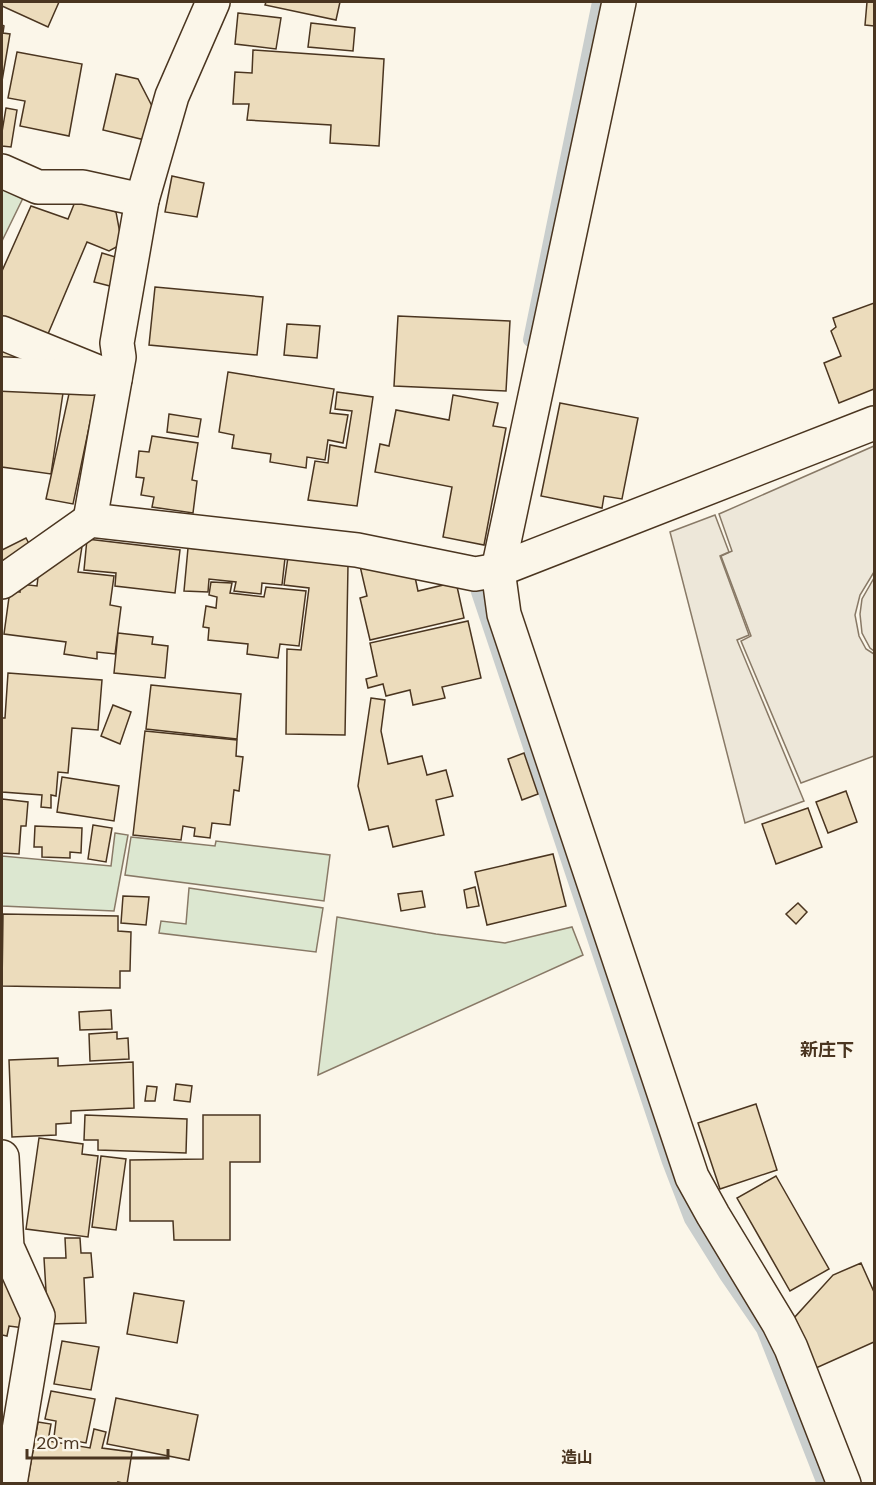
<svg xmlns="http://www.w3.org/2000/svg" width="876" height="1485" font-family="'DM Sans','Noto Sans JP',sans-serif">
<rect width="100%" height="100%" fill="#fbf6e9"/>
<g fill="#dce7d0" stroke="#887966" stroke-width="1.5">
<path d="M2,181L25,194L2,241Z"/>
<path d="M115,833L128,835L114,911L2,906V856L111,866Z"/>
<path d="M131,837L215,846L216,841L330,855L324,901L125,875Z"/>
<path d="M189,888L323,908L316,952L159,933L161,921L186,924Z"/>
<path d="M337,917L436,934L505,943L572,927L583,955L318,1075Z"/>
</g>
<g fill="#ede7d9" stroke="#887966" stroke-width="1.5">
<path d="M874,446V572L860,595L855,615L859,636L866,649L874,654V756L801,783L741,641L751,636L721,556L732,551L719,514Z"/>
<path d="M715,515L729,552L720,556L749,635L737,640L804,801L745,823L670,532Z"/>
<path d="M874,578V651L870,648L862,633L860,614L862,599Z"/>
</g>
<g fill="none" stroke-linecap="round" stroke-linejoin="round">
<g stroke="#c9cecd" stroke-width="14">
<path d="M530,340L599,2"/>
<path d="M482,573L478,592L669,1162L691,1219L726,1275L763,1329L824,1484"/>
</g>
</g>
<g fill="#ecdcbc" stroke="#4a3520" stroke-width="1.5">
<path d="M2,2H59L48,27L2,6Z"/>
<path d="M266,2H340L336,20L265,5Z"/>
<path d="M867,2H874V26L865,25Z"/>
<path d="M238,13L281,18L276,49L235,44Z"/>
<path d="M311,23L355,28L353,51L308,47Z"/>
<path d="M2,25L4,26L3,33L10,34L2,81Z"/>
<path d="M253,50L384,59L379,146L330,143L331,125L247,120L249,104H233L235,72L252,73Z"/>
<path d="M17,52L82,64L69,136L20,126L25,101L8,98Z"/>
<path d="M116,74L138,79L153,108L145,140L103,130Z"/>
<path d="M6,108L17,110L11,147L2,146V132Z"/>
<path d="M172,176L204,183L197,217L165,212Z"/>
<path d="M77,197L116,212L122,244L109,251L87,242L45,341L2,322V271L31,206L68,219Z"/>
<path d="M102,253L122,259L114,287L94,282Z"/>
<path d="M155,287L263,297L257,355L149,345Z"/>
<path d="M874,303V389L839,403L824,363L841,356L831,331L836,327L833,318Z"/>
<path d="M398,316L510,321L506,391L394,386Z"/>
<path d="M287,324L320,326L317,358L284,355Z"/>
<path d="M2,348L16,354L14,374L2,373Z"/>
<path d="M228,372L334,389L330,413L348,415L343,443L328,440L325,460L307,457L306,468L270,462L271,454L232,448L234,435L219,432Z"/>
<path d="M2,384L63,393L51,474L2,467Z"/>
<path d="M70,389L96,394L73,504L46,499Z"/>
<path d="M337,392L373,397L357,506L308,500L315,461L328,463L330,445L346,448L352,411L335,409Z"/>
<path d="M453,395L498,403L493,426L506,428L484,545L443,537L452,487L375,472L380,444L389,446L396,410L449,420Z"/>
<path d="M560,403L638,418L622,499L604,496L602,508L541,496Z"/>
<path d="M169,414L201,419L198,437L167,432Z"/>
<path d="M152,436L198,443L192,480L197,481L193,513L152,507L154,497L141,495L144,478L136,477L139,451L149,452Z"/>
<path d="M26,538L34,553L5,566L2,558V550Z"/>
<path d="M87,539L180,550L175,593L115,586L116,573L84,570Z"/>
<path d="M83,540L78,572L114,576L110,605L121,607L115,654L97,652V659L64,654L66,642L4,634L10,590L20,592V584L37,586L39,568Z"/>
<path d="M188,548L285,558L282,585L262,583L261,594L234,591L236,582L209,579L208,592L184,591Z"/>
<path d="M288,557L348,565L345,735L286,734L287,649L301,650L309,588L284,585Z"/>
<path d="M360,566L415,577L418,591L456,582L464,618L370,640L360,598L367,596Z"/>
<path d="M211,582L232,583L230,593L264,597L266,587L306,591L299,646L280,644L278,658L247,654L248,644L208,640L209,628L203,627L206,606L216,608L217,597L209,595Z"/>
<path d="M468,621L481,678L442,687L445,698L413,705L410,690L386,696L383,684L368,688L366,679L377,676L370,643Z"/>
<path d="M118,633L153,637L152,644L168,646L165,678L114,673Z"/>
<path d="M8,673L102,680L98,730L72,728L68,773L58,772L56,796L51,795V808L41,807L42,795L2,792V718H5Z"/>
<path d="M151,685L241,694L237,739L146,729Z"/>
<path d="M371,698L385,700L381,731L388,764L422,756L427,775L446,770L453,796L436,800L444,835L393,847L388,826L369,830L358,786Z"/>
<path d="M113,705L131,712L120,744L101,736Z"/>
<path d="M145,731L237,740L236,756L243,757L239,791L234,790L230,825L212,823L210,838L194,836L195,828L183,826L181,840L133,835Z"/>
<path d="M524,753L538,794L522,800L508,759Z"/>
<path d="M62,777L119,786L114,821L57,812Z"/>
<path d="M846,791L857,822L828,833L816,802Z"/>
<path d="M2,799L28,802L26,826H21L19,854L2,853Z"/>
<path d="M808,808L822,847L776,864L762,824Z"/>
<path d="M93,825L112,828L106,862L88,859Z"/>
<path d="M35,826L82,828L81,853L70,852V858L42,857V847H34Z"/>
<path d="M553,854L566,906L487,925L475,872Z"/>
<path d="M475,887L479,906L467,908L464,890Z"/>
<path d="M422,891L425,907L401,911L398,894Z"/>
<path d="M123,896L149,897L146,925L121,923Z"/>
<path d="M798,903L807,912L796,924L786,914Z"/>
<path d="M3,914L118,916V931L131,932L130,971H120V988L2,986Z"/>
<path d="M111,1010L112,1029L80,1030L79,1012Z"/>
<path d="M117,1032V1039L128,1038L129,1059L90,1061L89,1034Z"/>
<path d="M58,1058V1066L133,1062L134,1108L71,1111V1123L56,1124V1135L12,1137L9,1060Z"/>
<path d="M176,1084L192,1086L190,1102L174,1100Z"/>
<path d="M147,1086L157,1087L155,1101H145Z"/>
<path d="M756,1104L777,1170L720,1189L698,1123Z"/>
<path d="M85,1115L187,1119L186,1153L98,1150V1140H84Z"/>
<path d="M203,1115H260V1162H230V1240H174L173,1221H130V1160L203,1159Z"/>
<path d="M39,1138L83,1144L82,1154L98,1156L88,1237L26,1229Z"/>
<path d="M101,1156L126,1159L116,1230L92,1227Z"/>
<path d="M776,1176L829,1269L790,1291L737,1198Z"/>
<path d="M65,1238H80L81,1253H91L93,1277L84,1278L86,1323L48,1324L44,1258H66Z"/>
<path d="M861,1263L874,1292V1342L816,1368L794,1318L833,1275Z"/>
<path d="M2,1266L25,1328L9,1326L7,1336L2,1335Z"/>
<path d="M134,1293L184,1301L177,1343L127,1334Z"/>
<path d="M62,1341L99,1347L91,1390L54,1384Z"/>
<path d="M51,1391L95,1399L86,1443L54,1437L56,1421L45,1419Z"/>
<path d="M116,1398L198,1415L189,1460L107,1444Z"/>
<path d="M38,1422L51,1424L48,1441L90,1448L94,1429L106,1432L102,1448L132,1452L127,1484L118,1482V1484H27Z"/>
</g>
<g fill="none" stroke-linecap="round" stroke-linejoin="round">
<defs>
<g id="minor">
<path d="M619,2L498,570L504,614L692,1177L713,1215L779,1324L791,1348L844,1484"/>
<path d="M2,171L38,187H83L142,200"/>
<path d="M2,333L115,379"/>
<path d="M2,374L92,378"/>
<path d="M90,520L119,357L117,343L142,200L172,96L213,2"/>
<path d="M2,582L90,520L357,550L475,574L498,570L874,423"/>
<path d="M2,1157L7,1247L38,1316L10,1484"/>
</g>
</defs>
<use href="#minor" stroke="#4a3520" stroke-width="36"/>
<use href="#minor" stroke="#fbf6e9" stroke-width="33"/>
</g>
<g text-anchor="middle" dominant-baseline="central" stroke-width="4.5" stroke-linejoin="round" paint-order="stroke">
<g font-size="16" font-weight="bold" fill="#4a3520" stroke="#fbf6e9">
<text x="577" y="1457">造山</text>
</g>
<g font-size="18" font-weight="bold" fill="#4a3520" stroke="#fbf6e9">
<text x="827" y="1050">新庄下</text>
</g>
</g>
<rect width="876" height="1485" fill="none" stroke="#4a3520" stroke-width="6"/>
<path d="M27 1449v9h141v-9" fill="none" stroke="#4a3520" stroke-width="3"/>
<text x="36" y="1449" font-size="18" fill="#4a3520" stroke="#fbf6e9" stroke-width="4.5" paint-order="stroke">20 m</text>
</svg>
